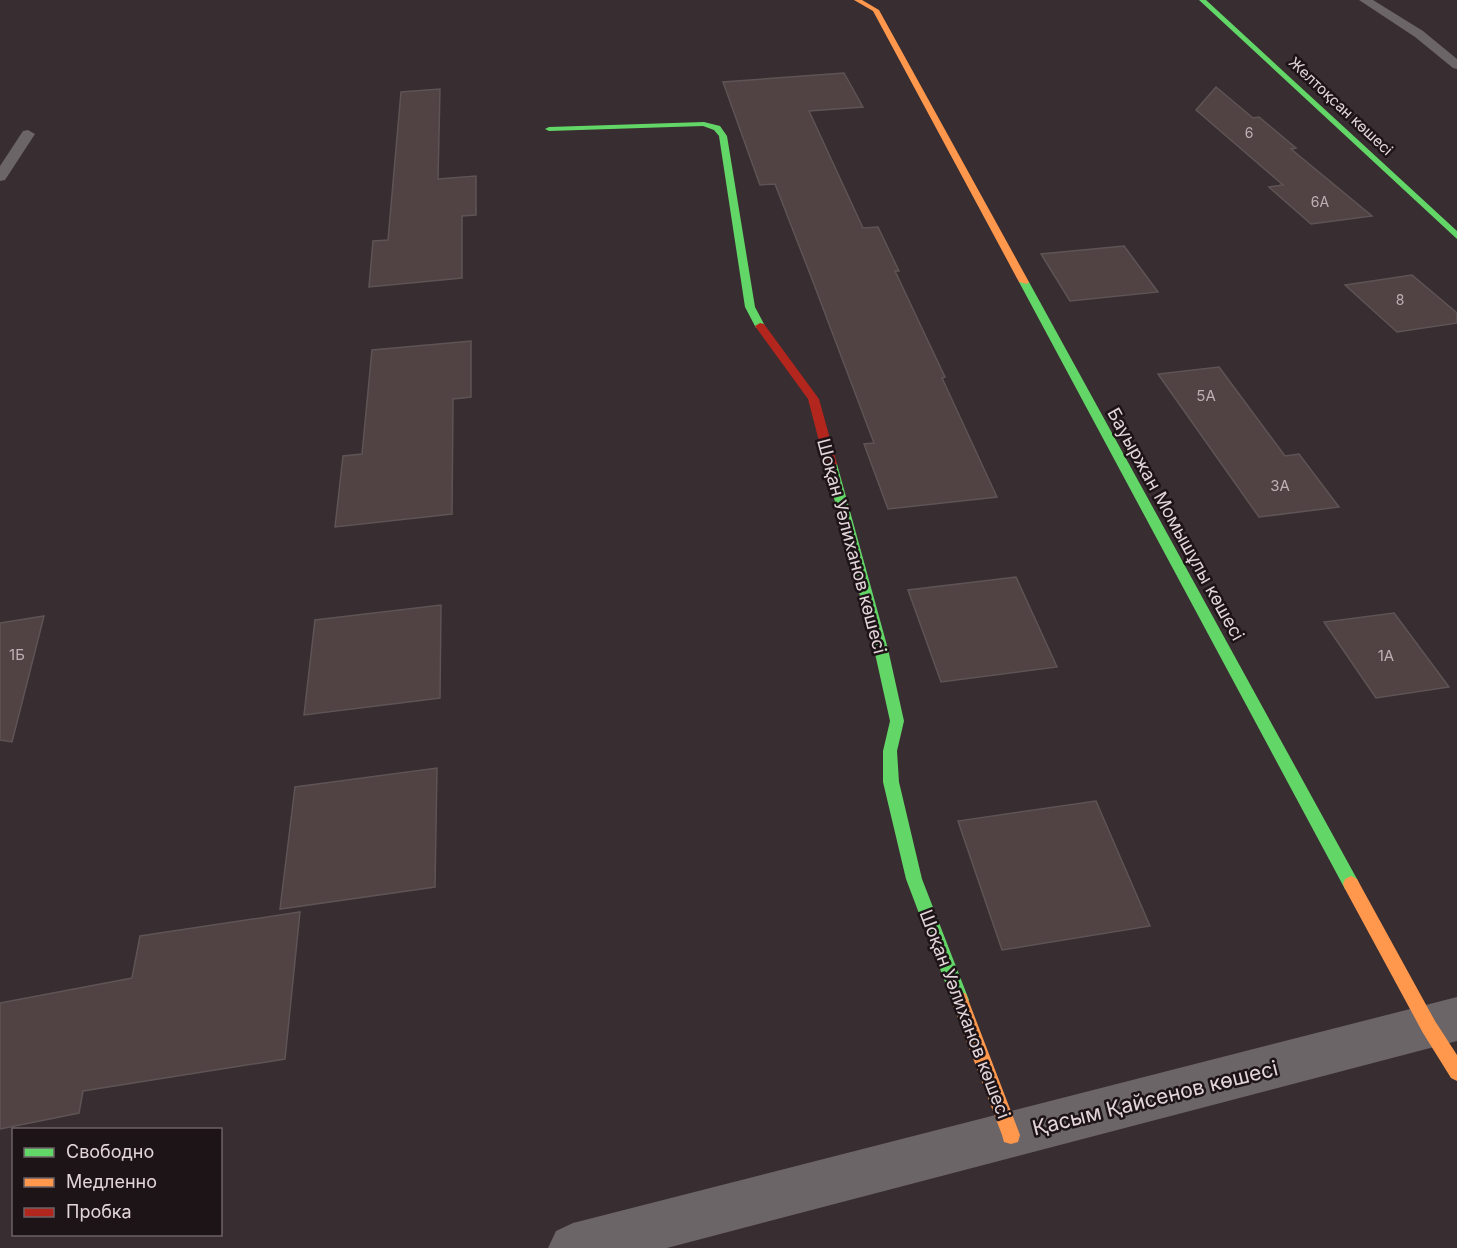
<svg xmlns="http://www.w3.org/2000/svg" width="1457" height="1248" font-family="Inter,sans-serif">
<rect width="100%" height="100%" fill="#382d30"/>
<g fill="#514244" stroke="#5e5455" stroke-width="1.5">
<path d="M844,73L863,107L809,111L863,228L878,227L899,271H895L945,377L942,378L997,497L888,509L864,444L874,443L812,279L775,184L760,185L723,82Z"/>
<path d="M1216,87L1253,118L1259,117L1296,148L1291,149L1372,216L1311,224L1269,187L1283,185L1196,110Z"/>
<path d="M440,89L438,179L476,176V215L462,216V278L369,287L373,241L388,240L401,92Z"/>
<path d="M1124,246L1158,292L1070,301L1041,254Z"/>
<path d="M1412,275L1457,313V323L1397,332L1345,285Z"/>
<path d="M471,341V397L453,399L452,514L335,527L343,456L362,454L372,350Z"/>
<path d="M1219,367L1285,456L1299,454L1339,507L1259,517L1158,374Z"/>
<path d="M1016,577L1057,667L941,682L908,590Z"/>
<path d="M441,605L440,698L304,715L315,620Z"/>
<path d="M1394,613L1449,687L1376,698L1324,622Z"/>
<path d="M44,616L12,742L0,740V623Z"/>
<path d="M437,768L435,887L280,909L295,787Z"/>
<path d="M1096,801L1150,926L1002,950L958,821Z"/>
<path d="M300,912L285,1059L83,1091L79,1113L0,1129V1003L132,978L140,936Z"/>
</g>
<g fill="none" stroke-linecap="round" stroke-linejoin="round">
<g fill="#6b6567" fill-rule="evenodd">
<path d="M1359,0H1373L1423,31L1457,59V69L1453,68L1415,37Z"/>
<path d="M28,130L35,134L5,180L0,181V166L23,131Z"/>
</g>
<path fill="#6b6567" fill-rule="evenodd" d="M1457,997V1041L667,1248H548L556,1231L573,1223Z"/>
<g fill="#63d668" fill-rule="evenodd">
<path d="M1199,0H1206L1457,231V239Z"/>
<path d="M704,122L720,126L727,136L755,307L765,326L764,328H756L745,307L719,136L714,130L703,126L549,131L545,129L549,127Z"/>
<path d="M1024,279L1029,282L1357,879L1359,884L1357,889L1351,892L1345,889L1019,282Z"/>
<path d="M831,460L837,464L888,649L904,721L897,751L899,782L922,879L969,1000L966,1006L960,1009L954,1006L906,879L883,782V751L890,721L874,649L825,464Z"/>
</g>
<g fill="#ff974d" fill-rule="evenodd">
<path d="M854,0H862L879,10L1029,282L1027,284L1019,282L873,11Z"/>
<path d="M1351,876L1357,879L1435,1021L1457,1055V1081L1451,1078L1423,1033L1345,889L1343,884L1345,879Z"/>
<path d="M960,991L966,994L1020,1135L1018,1142L1011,1144L1004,1142L1002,1135L951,1000L954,994Z"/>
</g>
<path fill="#b3261e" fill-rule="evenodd" d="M760,323L764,324L819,399L837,464L835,467H827L825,464L808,399L755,326Z"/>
</g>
<g text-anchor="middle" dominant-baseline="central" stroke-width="5" stroke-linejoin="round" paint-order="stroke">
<g font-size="14" fill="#beb0b4">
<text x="1249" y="132">6</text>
<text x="1320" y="201">6А</text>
<text x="1400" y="299">8</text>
</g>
<g font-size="15" fill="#e3d5da" stroke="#1d1417">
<text transform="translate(1341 106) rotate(43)">Желтоқсан көшесі</text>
</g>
<g font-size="15" fill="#beb0b4">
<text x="1206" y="395">5А</text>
<text x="1280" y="485">3А</text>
<text x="17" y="654">1Б</text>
<text x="1386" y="655">1А</text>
</g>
<g font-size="18" fill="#e3d5da" stroke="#1d1417">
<text transform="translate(1176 524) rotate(61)">Бауыржан Момышұлы көшесі</text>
<text transform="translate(852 546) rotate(75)">Шоқан Уәлиханов көшесі</text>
<text transform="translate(965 1014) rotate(69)">Шоқан Уәлиханов көшесі</text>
</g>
<g font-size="21" fill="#e3d5da" stroke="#1d1417">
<text transform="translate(1155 1098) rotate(-14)">Қасым Қайсенов көшесі</text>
</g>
</g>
<rect x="12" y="1128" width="210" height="108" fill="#1d1417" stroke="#6c6165" stroke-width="1.5"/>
<rect x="24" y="1148" width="30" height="9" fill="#63d668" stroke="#6c6165" stroke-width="1.5"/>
<text x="66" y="1158" font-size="18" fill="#e3d5da">Свободно</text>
<rect x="24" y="1178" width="30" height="9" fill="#ff974d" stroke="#6c6165" stroke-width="1.5"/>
<text x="66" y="1188" font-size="18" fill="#e3d5da">Медленно</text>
<rect x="24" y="1208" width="30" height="9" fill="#b3261e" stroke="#6c6165" stroke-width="1.5"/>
<text x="66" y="1218" font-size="18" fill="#e3d5da">Пробка</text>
</svg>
